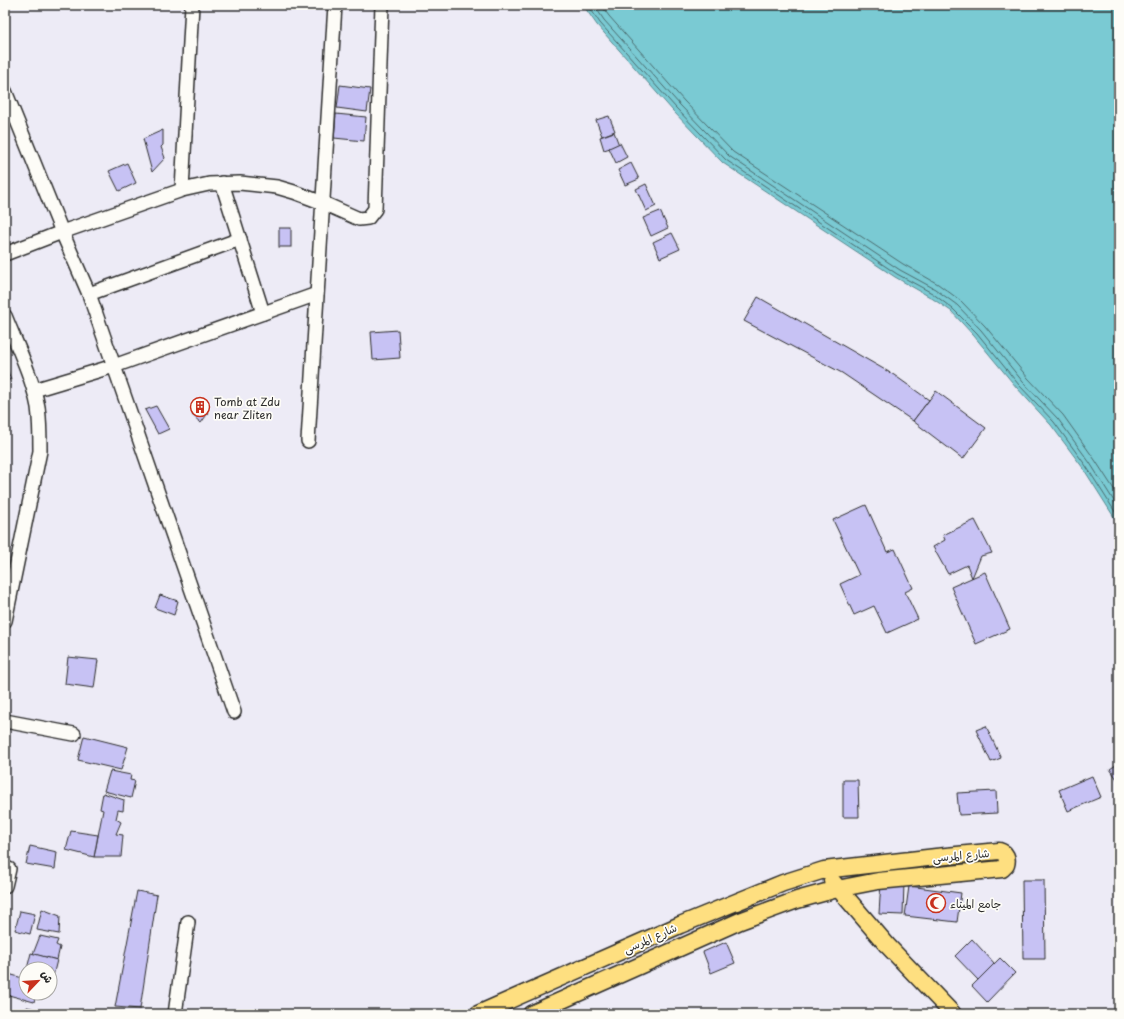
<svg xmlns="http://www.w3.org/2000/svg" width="1124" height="1019" font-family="'Playpen Sans','Playpen Sans Arabic',sans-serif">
<rect width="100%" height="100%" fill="#edebf6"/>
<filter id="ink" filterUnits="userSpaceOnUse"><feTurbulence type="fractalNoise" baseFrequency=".025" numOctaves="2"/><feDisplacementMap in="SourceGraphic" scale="8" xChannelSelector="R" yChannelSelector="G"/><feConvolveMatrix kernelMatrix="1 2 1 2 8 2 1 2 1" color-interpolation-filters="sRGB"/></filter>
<g filter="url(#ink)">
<path fill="#7acad3" stroke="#5a8a90" d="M583,5H1119V525L1083,468L1051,425L1017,388L974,336L951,311L930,297L895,277L723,163L673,111L597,25Z"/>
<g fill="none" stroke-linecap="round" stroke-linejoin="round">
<g stroke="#4b6b6e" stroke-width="1">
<path d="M588,5L600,23L676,108L726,160L897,274L932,293L953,309L977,333L1019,385L1054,422L1086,466L1119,518"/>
<path d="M594,5L604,20L680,105L729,156L900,270L935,289L957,305L981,330L1023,382L1058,419L1090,463L1119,509"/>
<path d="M601,5L609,16L684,101L733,152L903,264L938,284L961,301L985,326L1028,378L1063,415L1095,460L1119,497"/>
</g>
</g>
<g fill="#c7c2f4" stroke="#2b2b2b">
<path d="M340,85L370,89L367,112L337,108Z"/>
<path d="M336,114L366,117L364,141L334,138Z"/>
<path d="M609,116L615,131L602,136L596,120Z"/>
<path d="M163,130V145L161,147L165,158L152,172L143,139Z"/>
<path d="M614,132L619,145L604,150L600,137Z"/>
<path d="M620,143L627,157L616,163L609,148Z"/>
<path d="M127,163L136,183L119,191L109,171Z"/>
<path d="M631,163L639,179L625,185L618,170Z"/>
<path d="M646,184L656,206L646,211L636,189Z"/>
<path d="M660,211L668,228L651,236L643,218Z"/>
<rect x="279" y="228" width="12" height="19"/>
<path d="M672,233L680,249L660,258L653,242Z"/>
<path d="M758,297L894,375L929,400L913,421L842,373L744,321Z"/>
<path d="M398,330L400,358L373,360L371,332Z"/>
<path d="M5,365L11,379L5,382Z"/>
<path d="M936,391L986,428L963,459L913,421Z"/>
<path d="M200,401L208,413L201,423L192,415Z"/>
<path d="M156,406L169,429L158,434L145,410Z"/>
<path d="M866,505L887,552L895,549L913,588L905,592L918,619L887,633L874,606L854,615L840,584L859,575L833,520Z"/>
<path d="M975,520L992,553L981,556L972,578L967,565L948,574L933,547L945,540L943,535Z"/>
<path d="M985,572L1010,629L976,644L951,587Z"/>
<path d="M160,595L178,601L174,615L155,608Z"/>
<path d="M68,657L98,660L94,688L65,684Z"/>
<path d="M986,726L1001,758L991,762L976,730Z"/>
<path d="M84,736L128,747L121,770L78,760Z"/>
<path d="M1119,763V782L1110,769Z"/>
<path d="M110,771L131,775L130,780L135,781L131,798L104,791Z"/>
<path d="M1092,776L1101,797L1068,811L1059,790Z"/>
<path d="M843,780H858L859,817H843Z"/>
<path d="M996,791L997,813L959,815L957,793Z"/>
<path d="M103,793L124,800L123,811L118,810L116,819L121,822L116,834L123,835L121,857H94L103,810L100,809Z"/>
<path d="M71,831L98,835L94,857L66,850Z"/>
<path d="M30,846L57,852L55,869L26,864Z"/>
<path d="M1022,880H1044L1045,959H1023Z"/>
<path d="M881,881L904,882L903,915L879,914Z"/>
<path d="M909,886L961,893L957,922L905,916Z"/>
<path d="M137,891L157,895L140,1009L115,1007Z"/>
<path d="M42,909L60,916L59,934L37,930Z"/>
<path d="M20,911L35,914L30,934L15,930Z"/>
<path d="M40,936L58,940L56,945L60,947L57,960L33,954Z"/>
<path d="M972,939L995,964L978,980L955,956Z"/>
<path d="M726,942L735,963L711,973L703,952Z"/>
<path d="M31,953L57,960L52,980L50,979V969H27Z"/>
<path d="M1000,958L1015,973L987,1002L972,986Z"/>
<path d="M5,973L26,979V993H36L34,1002L5,994Z"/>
<path d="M27,1007L47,1012V1014H25Z"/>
</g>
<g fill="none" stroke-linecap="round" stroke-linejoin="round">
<defs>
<g id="minor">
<path d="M5,91L62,232L89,294L234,712"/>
<path d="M222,183L263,313"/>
<path d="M182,190L192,5"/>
<path d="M5,254L62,232L182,190L209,184L240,183L277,187L294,192L323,203L359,219L368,218L375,209L382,5"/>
<path d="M89,294L240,239"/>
<path d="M5,316C17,346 32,376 38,407C40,422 40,436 40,451L5,621"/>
<path d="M34,390L114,366L317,294"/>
<path d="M308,441L335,5"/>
<path d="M5,721L74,734"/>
<path d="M5,886L9,869"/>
<path d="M175,1014L188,922"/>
</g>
<g id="major">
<path d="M832,881L887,945L953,1014"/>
<path d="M478,1014L680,925L783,883L824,870L936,857L999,851C1006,853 1008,858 1006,865L1002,869L878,881L837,889L797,900L740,921L531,1014"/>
</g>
</defs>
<use href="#minor" stroke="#2b2b2b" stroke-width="16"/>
<use href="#major" stroke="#2b2b2b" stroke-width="19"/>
<use href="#minor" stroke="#fdfcf7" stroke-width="13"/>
<use href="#major" stroke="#fedf80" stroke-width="16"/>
</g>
</g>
<defs>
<symbol id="building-ring" viewBox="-11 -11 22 22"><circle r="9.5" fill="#fdfcf7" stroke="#c8321e" stroke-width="1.5"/><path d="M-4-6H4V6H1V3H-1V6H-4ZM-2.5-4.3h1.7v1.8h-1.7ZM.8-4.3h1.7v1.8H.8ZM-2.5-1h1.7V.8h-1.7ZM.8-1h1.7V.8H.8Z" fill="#c8321e"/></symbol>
<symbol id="mosque-ring" viewBox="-11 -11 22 22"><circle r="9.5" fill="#fdfcf7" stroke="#c8321e" stroke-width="1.5"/><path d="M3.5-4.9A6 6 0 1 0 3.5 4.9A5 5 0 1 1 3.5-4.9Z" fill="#c8321e"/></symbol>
</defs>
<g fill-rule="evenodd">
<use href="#building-ring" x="189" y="396" width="22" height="22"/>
<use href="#mosque-ring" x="925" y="892" width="22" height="22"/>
</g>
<g text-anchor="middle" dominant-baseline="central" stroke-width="3.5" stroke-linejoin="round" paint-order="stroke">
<g font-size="11" fill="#2b2b2b" stroke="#fdfcf7" text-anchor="start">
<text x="214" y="401">Tomb at Zdu<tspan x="214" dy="13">near Zliten</tspan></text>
<text x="950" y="903">جامع الميناء</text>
</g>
<g font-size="11" fill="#2b2b2b" stroke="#fdfcf7">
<text transform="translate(961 855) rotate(-5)">شارع المرسى</text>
<text transform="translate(650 938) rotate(-24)">شارع المرسى</text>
</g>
</g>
<rect width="1124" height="1019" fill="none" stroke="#fdfcf7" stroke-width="20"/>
<rect x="10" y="10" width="1104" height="999" fill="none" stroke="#2b2b2b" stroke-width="1.5" filter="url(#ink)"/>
<g transform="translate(38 981) rotate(65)"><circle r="19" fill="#fdfcf7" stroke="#a9a8a5"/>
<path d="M0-3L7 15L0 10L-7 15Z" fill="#c8321e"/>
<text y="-6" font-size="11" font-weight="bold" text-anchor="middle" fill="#2b2b2b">ش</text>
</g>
</svg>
